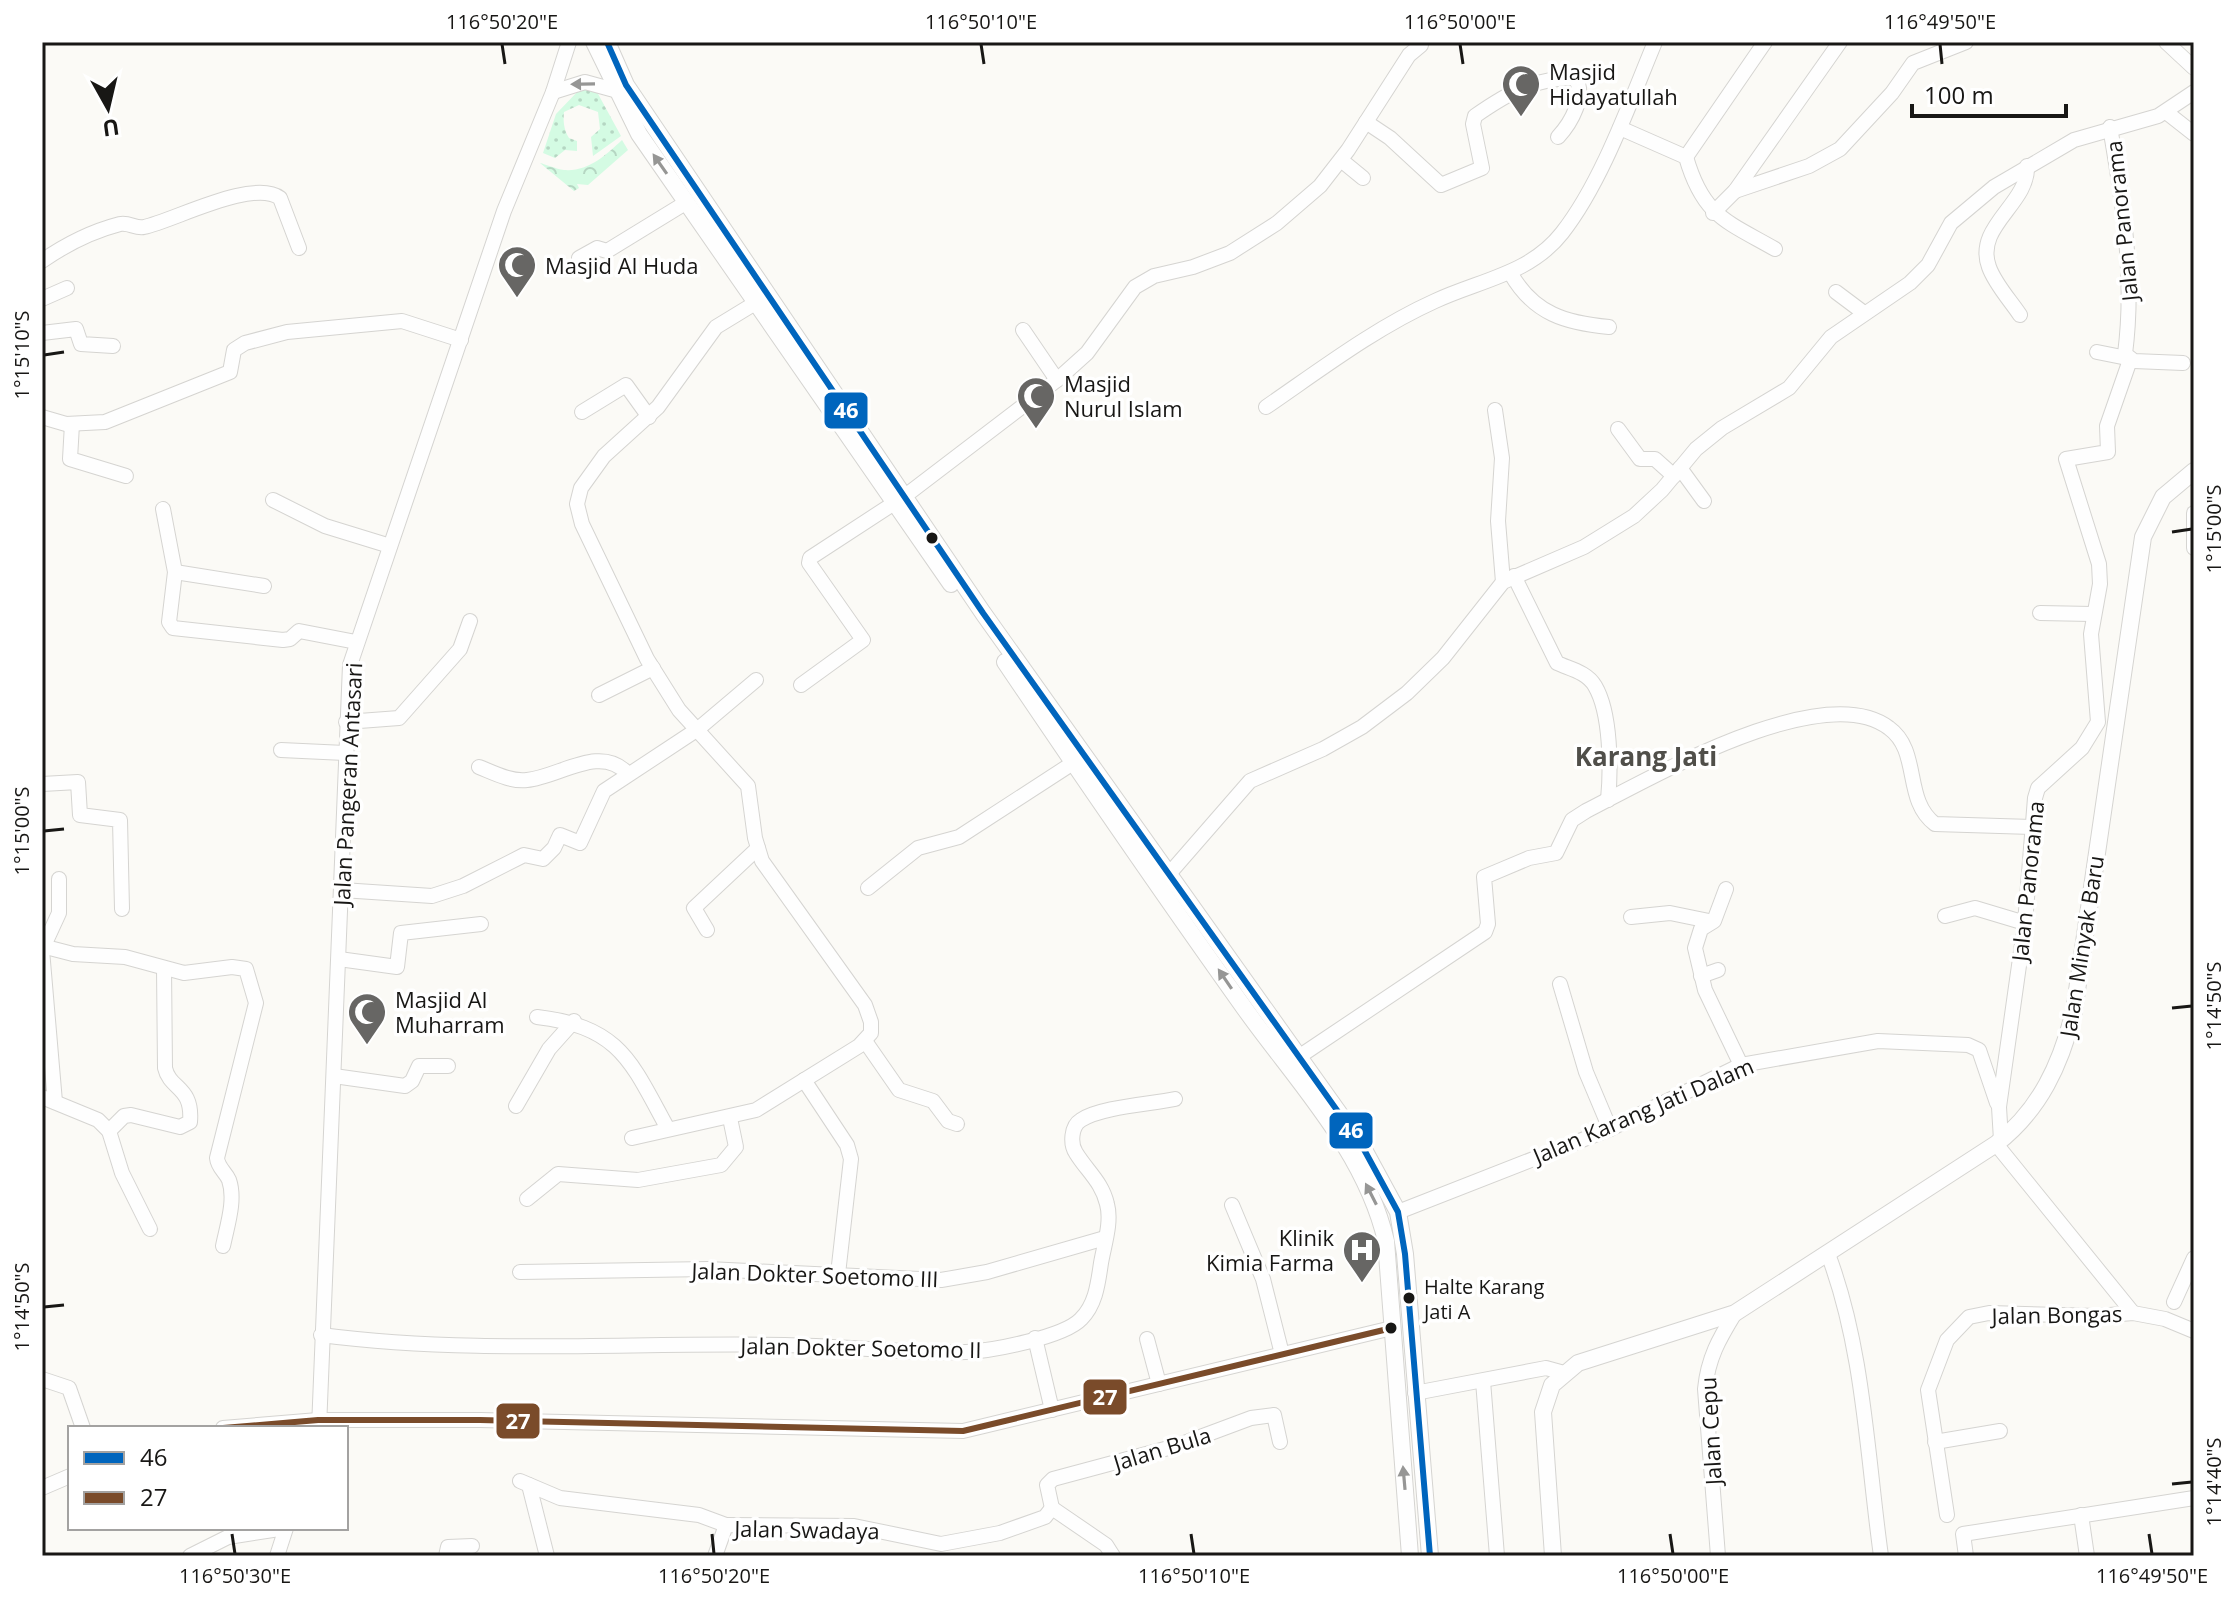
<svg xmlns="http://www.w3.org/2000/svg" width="2236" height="1598" font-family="'Open Sans',sans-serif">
<defs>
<pattern id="forest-crowns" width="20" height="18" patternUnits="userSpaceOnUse" patternTransform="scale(2)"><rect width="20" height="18" fill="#d4fbe3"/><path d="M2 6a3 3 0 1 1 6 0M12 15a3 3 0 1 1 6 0" fill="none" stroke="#b5d6c2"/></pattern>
<pattern id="park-dots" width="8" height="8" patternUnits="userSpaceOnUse" patternTransform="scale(2)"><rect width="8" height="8" fill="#d4fbe3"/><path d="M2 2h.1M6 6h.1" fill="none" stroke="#b5d6c2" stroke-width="1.8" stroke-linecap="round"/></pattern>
</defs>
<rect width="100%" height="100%" fill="#fbfaf6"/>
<path fill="url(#forest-crowns)" d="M622,140L628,150L588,185L577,184L579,188L574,191L540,163C545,164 556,169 564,170C588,172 606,155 622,140Z"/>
<path fill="url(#park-dots)" d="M580,89L597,92L621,136L593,156L591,137L600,129L598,112L579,105L564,112C563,122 564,130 569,138L577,141V151L565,150L555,158L543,153L556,114Z"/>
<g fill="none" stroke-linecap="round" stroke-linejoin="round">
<defs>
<g id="minor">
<path d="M2166,42L2194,68"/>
<path d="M553,92L585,82L614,90"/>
<path d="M2166,112L2194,134"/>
<path d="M1366,122L1390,138L1441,185L1482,168L1473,124L1475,116C1508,93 1534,78 1575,78C1587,95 1571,123 1558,137"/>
<path d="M2110,127C2123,203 2135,277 2125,354L2134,361L2183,363"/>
<path d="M1620,128L1686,157C1703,216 1726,221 1775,249"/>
<path d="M1686,157L1765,42"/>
<path d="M1341,160L1363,178"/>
<path d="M1735,191L1809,166L1840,149L1892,93L1913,63L1966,42"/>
<path d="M1713,213L1735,191L1840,42"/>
<path d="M579,258L597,248L607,251L687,202"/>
<path d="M42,261C65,245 93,231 120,224C129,222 136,229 144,227C173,221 253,178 280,198L299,248"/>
<path d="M1511,274C1534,314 1566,323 1609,327"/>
<path d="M1836,292L1864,313"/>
<path d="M42,299L67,288"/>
<path d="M2020,315C2010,300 1995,284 1989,267C1974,226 2029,204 2027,166"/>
<path d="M1023,330L1057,380"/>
<path d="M42,333L76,329L81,344L113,346"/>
<path d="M2097,352L2127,358"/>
<path d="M1266,407C1320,370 1375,328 1435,301C1480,280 1530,274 1562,233C1602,182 1630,102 1655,42"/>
<path d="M1495,410L1502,458L1498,521L1503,582"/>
<path d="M582,412L626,385L649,417"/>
<path d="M42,417L66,424L105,422L230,372L234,350L245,343L287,332L402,321L461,340"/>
<path d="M72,424L70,459L126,476"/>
<path d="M1618,429L1640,459H1655L1674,476"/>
<path d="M1680,468L1704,501"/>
<path d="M273,500L325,526L390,546"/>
<path d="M163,509L175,572L169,622L173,628L283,640L290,639L299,631L356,642"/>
<path d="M2194,513V548"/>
<path d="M175,572L264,586"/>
<path d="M1514,576L1557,663C1570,669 1587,672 1595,686C1611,713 1611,769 1608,800"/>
<path d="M2040,613L2092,614"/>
<path d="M801,685L863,640L809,563L810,558L905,496L1057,380L1087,353L1135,287L1154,276L1193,267L1230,253L1277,223L1320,186L1348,150L1409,55L1421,45"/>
<path d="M599,695L653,668"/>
<path d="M346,722L399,718L460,649L470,621"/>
<path d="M281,750L345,753"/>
<path d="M479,767C494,773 511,782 527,780C559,777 600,744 627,773"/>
<path d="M42,784L78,782L80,815L120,820L122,909"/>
<path d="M1169,874L1250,781L1323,749L1362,727L1407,693L1443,658L1503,582L1584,547L1634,516L1662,490L1696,449L1722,428L1789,388L1831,337L1910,283L1928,265L1951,223L1994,187L2074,140L2158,116L2194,92"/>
<path d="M868,888L918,848L959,837L1073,763"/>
<path d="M1726,889L1714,921L1701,929L1695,948L1705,990L1741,1065"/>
<path d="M342,890L432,896L463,886L524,855L543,859L554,848L560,835L580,843L604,791L698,729L756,680"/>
<path d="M1945,916L1975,908L2025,923"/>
<path d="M1631,917L1670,913L1709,921"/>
<path d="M707,930L694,908L758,848"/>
<path d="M42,946L73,954L125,957L184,973L232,967L246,969L256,1003L217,1158C218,1168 225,1171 229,1180C236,1200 227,1226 223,1246"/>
<path d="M339,959L397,967L401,933L481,924"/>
<path d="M1701,976L1718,970"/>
<path d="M1560,984L1586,1072L1610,1129"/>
<path d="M537,1017C621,1027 631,1062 668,1129"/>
<path d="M865,1041L899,1090L933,1101L948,1121L957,1124"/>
<path d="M1300,1056L1485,932L1488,924L1484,877L1529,858L1556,853L1572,820L1586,811C1651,778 1823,678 1889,728C1921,751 1903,800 1935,824L2032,827"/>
<path d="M334,1076L405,1086L412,1081L419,1066H448"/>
<path d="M804,1080L847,1145L851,1159L838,1274"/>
<path d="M42,1097L98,1120L109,1131L122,1173L150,1229"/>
<path d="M55,1102L42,950L59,913V879"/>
<path d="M516,1106L549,1049L574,1021"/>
<path d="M109,1131L124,1116L131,1115L180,1127L190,1122C193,1086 170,1090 165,1068L164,968"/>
<path d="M632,1138L756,1110L859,1046L871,1033V1022L865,1005L762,861L755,838L748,786L679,710L647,659L582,524L577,504L581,488L604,456L658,407L716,327L757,302"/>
<path d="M2001,1140L1999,1107L2025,923L2035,798L2038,788L2082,748L2098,722L2091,634L2100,584L2099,564L2066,459L2108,452L2107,426L2130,360"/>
<path d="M1996,1144L2133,1313"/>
<path d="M527,1199L558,1174L638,1180L721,1165L736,1147L730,1118"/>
<path d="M1232,1205L1263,1279L1282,1354"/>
<path d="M1398,1212L1610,1129L1741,1065L1878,1041L1968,1045L1979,1050L1997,1103"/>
<path d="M1828,1254C1864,1349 1867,1456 1881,1556"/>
<path d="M520,1272L708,1269L941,1280L987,1272L1105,1238"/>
<path d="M2174,1302L2194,1258"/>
<path d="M321,1335C475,1355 630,1342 785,1345C845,1346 906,1354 966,1352C992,1351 1064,1337 1081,1319C1096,1304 1098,1283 1101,1263C1104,1245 1112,1222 1107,1204C1102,1182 1087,1171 1076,1153C1070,1144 1071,1126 1081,1120C1100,1107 1151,1104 1175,1099"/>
<path d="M1035,1338L1052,1410"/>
<path d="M1147,1339L1159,1384"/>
<path d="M42,1379L69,1388L83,1428"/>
<path d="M1483,1381L1497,1556"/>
<path d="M1415,1393L1546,1368L1564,1373"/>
<path d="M223,1428L318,1420H480L963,1431L1392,1328"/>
<path d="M319,1428L350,665L504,211L553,92L569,42"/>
<path d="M1935,1442L2000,1431"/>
<path d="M520,1481L560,1498L699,1515L726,1525"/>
<path d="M529,1485L547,1556"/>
<path d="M42,1488L70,1476"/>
<path d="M1052,1508L1047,1485L1053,1479L1176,1446L1251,1418L1274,1415L1280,1442"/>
<path d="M1052,1508L1106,1545L1113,1556"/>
<path d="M1947,1515L1928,1390L1947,1340L1969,1317L1989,1313L2098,1316L2133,1313L2165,1319L2194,1331"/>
<path d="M2081,1515L2087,1556"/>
<path d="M190,1556L228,1537L286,1528"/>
<path d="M277,1556L286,1528"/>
<path d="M446,1556L448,1547L472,1546"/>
<path d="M715,1556L726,1525L854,1526L941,1544L1000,1533L1045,1517L1052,1508"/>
<path d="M1718,1556L1705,1389C1708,1358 1719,1339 1735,1313"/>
<path d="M1966,1556L1963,1534L2194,1498"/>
</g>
<g id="major">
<path d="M594,42L639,134L951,584"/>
<path d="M607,42L626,85L983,613L1361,1144L1398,1212L1405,1254L1430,1556"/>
<path d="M1005,662C1084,779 1163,894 1245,1009C1297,1082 1365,1151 1386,1241L1410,1556"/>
<path d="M1553,1556L1543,1412L1552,1385L1578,1363L1735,1313L1996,1144C2040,1110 2061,1064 2074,1011L2143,537L2163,497L2194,471"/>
</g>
</defs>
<use href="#minor" stroke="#d5d4d1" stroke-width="16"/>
<use href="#major" stroke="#d5d4d1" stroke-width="18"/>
<use href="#minor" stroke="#fefefe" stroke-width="14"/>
<use href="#major" stroke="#fefefe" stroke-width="16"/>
<defs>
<path id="bus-1" d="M607,42L626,85L983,613L1361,1144L1398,1212L1405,1254L1430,1556"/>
<path id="bus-2" d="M223,1428L318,1420H480L963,1431L1392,1328"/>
</defs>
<use href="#bus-1" stroke="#fff" stroke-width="12"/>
<use href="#bus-2" stroke="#fff" stroke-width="12"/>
<use href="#bus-1" stroke="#0065bd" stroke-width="6"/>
<use href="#bus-2" stroke="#7a4b2a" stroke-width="6"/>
</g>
<defs><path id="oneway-solid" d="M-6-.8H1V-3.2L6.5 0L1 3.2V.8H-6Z" transform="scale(2)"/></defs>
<g fill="#969695">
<use href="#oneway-solid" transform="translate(583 84) rotate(179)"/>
<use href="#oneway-solid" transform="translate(660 164) rotate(-125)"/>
<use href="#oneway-solid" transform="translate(1225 979) rotate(-124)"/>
<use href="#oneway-solid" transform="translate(1371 1194) rotate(-117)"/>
<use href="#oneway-solid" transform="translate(1404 1478) rotate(-95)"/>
</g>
<path fill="none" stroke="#181715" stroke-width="3" d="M502,44L505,64M981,44L984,64M1460,44L1463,64M1940,44L1942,64M44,355L64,352M2172,532L2192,529M44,831L64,829M2172,1008L2192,1006M44,1307L64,1305M2172,1484L2192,1482M232,1534L235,1554M712,1534L714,1554M1191,1534L1194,1554M1670,1534L1673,1554M2149,1534L2152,1554"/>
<defs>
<symbol id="mosque-pin" viewBox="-11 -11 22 30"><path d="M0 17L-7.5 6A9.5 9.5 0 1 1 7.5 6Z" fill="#676664" stroke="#fff"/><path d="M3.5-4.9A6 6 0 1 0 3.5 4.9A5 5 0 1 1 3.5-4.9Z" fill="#fff"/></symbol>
<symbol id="hospital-pin" viewBox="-11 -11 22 30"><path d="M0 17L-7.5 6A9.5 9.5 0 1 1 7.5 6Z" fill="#676664" stroke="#fff"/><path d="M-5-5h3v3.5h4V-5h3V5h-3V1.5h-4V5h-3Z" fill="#fff"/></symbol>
</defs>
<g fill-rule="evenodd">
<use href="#mosque-pin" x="1499" y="62" width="44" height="60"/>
<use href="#mosque-pin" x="495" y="243" width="44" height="60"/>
<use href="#mosque-pin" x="1014" y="374" width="44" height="60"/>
<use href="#mosque-pin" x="345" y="990" width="44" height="60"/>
<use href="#hospital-pin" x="1340" y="1228" width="44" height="60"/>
</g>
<g fill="#181715" stroke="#fff" stroke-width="3">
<circle cx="932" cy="538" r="7"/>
<circle cx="1409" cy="1298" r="7"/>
<circle cx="1391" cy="1328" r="7"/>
</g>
<g text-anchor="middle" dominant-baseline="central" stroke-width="7" stroke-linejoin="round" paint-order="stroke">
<g font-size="20" fill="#181715" stroke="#fff" text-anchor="start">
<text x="1424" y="1286">Halte Karang<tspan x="1424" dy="25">Jati A</tspan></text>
</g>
<g font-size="22" fill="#181715" stroke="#fff" text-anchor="start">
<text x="1549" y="71">Masjid<tspan x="1549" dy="25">Hidayatullah</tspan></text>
<text x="545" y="265">Masjid Al Huda</text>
<text x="1064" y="383">Masjid<tspan x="1064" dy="25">Nurul Islam</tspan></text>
<text x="395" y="999">Masjid Al<tspan x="395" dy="25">Muharram</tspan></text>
<text x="1334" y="1237" text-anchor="end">Klinik<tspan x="1334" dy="25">Kimia Farma</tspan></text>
</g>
<g font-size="22" fill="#181715" stroke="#fff">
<text transform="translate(2121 221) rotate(-96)">Jalan Panorama</text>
<text transform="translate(347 784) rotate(-87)">Jalan Pangeran Antasari</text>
<text transform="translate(2027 881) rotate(-84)">Jalan Panorama</text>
<text transform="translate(2081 946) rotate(-81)">Jalan Minyak Baru</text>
<text transform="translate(1643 1110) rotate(-23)">Jalan Karang Jati Dalam</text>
<text transform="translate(815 1274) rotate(2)">Jalan Dokter Soetomo III</text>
<text transform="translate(2057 1314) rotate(-1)">Jalan Bongas</text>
<text transform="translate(861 1347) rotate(1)">Jalan Dokter Soetomo II</text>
<text transform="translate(1710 1431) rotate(-93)">Jalan Cepu</text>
<text transform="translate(1162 1448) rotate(-17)">Jalan Bula</text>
<text transform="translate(807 1529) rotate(1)">Jalan Swadaya</text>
</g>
<g font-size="26" font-weight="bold" fill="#504f4a" stroke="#fff">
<text x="1646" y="756">Karang Jati</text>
</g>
</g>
<g stroke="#fff" stroke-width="3">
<rect x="823" y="391" width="46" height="39" rx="8" fill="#0065bd"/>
<rect x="1328" y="1111" width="46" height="39" rx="8" fill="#0065bd"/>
<rect x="1082" y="1378" width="46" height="38" rx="8" fill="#7a4b2a"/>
<rect x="495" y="1402" width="46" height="38" rx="8" fill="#7a4b2a"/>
</g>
<g font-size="22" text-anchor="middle" font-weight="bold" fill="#fff">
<text x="846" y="418">46</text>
<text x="1351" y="1138">46</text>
<text x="1105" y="1405">27</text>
<text x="518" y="1429">27</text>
</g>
<rect width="2236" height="1598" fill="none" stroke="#ffffff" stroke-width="88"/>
<rect x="68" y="1426" width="280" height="104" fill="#ffffff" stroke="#a3a2a1" stroke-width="2"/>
<rect x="84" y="1452" width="40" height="12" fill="#0065bd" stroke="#a3a2a1" stroke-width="2"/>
<text x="140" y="1466" font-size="24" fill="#181715">46</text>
<rect x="84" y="1492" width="40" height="12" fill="#7a4b2a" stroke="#a3a2a1" stroke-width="2"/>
<text x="140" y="1506" font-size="24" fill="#181715">27</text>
<g transform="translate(108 108) rotate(172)" stroke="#ffffff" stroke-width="6" paint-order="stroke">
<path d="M0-6L14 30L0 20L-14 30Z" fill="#181715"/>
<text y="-12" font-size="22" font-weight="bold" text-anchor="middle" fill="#181715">U</text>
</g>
<path d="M1912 104v12h154v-12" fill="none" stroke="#181715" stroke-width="4"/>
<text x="1924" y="104" font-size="24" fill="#181715" stroke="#ffffff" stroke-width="6" paint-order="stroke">100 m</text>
<rect x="44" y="44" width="2148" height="1510" fill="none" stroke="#181715" stroke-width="3"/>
<g font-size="20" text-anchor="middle" fill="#181715">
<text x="502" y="29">116°50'20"E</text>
<text x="981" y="29">116°50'10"E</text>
<text x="1460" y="29">116°50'00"E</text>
<text x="1940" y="29">116°49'50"E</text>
<text transform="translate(22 355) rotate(-90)" y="7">1°15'10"S</text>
<text transform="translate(2214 529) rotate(-90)" y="7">1°15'00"S</text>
<text transform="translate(22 831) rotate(-90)" y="7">1°15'00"S</text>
<text transform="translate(2214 1006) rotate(-90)" y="7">1°14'50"S</text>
<text transform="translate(22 1307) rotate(-90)" y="7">1°14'50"S</text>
<text transform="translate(2214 1482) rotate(-90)" y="7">1°14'40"S</text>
<text x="235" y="1583">116°50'30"E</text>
<text x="714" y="1583">116°50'20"E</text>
<text x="1194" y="1583">116°50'10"E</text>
<text x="1673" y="1583">116°50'00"E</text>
<text x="2152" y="1583">116°49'50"E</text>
</g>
</svg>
